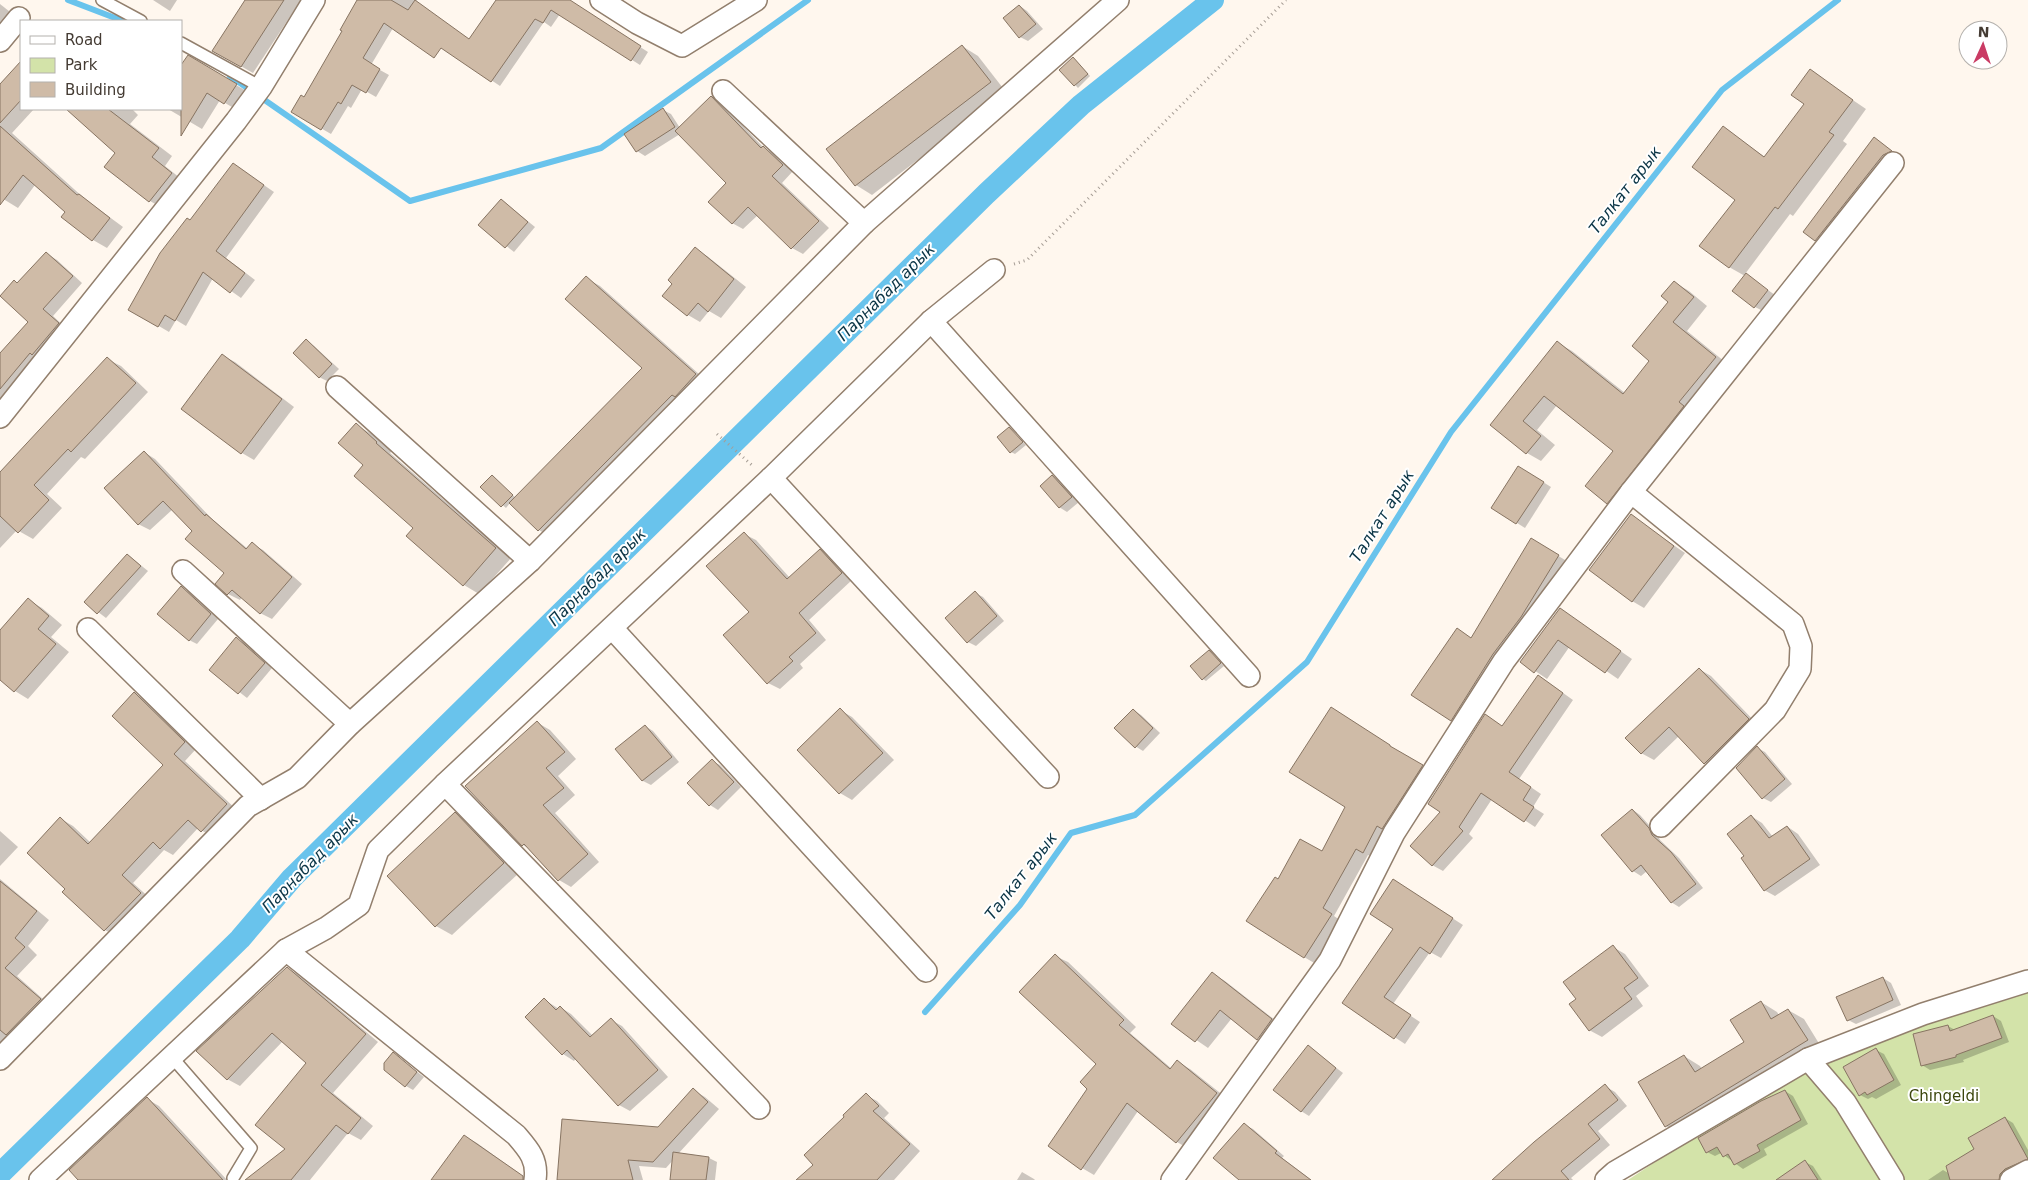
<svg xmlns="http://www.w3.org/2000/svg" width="2028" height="1180" font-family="'DejaVu Sans',sans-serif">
<rect width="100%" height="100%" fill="#fff7ee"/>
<path fill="#d3e3a9" d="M2028,981V1180H1628L1762,1091L1923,1014Z"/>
<g fill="#0003">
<path d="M153,0H177L170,11Z"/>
<path d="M246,0H301L253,73L214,51Z"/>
<path d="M359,0H417L393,28L371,65L389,75L376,97L362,89L351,108L348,106L331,134L293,112L304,98L344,31Z"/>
<path d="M498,0H567L648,52L640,65L560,14L551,27L544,22L500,86L458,58Z"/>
<path d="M0,4L19,19L0,38Z"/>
<path d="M1020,6L1027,11L1043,29L1028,41L1020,37Z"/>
<path d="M962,46L978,56L1006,92L872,195L856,185L828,149Z"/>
<path d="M188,57L248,92L237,110L220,100L202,129L168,109H181Z"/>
<path d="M1076,61L1090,76L1078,88L1061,70Z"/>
<path d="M21,62V109H34L12,133L85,199L123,227L107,248L93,240L63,217L66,212L35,185L18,208L0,197V86Z"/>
<path d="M1810,71L1866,109L1843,141L1847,144L1793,216L1790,214L1745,274L1775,295L1763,311L1755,307L1745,276L1729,267L1736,199L1723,128L1765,157L1806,104Z"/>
<path d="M711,98L722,104L763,147L774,154L793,171L782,183L829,228L803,254L792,248L758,215L743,229L732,223L728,183L680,134L645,156L637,151L663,110L671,114L680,128Z"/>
<path d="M68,109H132L138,115L130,124L172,156L165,166L185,182L164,209L150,201L106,167L117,152Z"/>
<path d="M1874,139L1903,158L1895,162L1828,247L1816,240Z"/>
<path d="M233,164L274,192L226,258L255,280L241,298L213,278L186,326L176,320L169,332L130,309Z"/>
<path d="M502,200L535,227L514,252L480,225Z"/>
<path d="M695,249L707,256L746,287L721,318L709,311L700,322L688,315Z"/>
<path d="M46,253L57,260L82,283L53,316L68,330L0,403V354L30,322L18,284Z"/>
<path d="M586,278L600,286L709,383L553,539L539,530L510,503L506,508L482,487L492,477L516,498L644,368Z"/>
<path d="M1674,282L1689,291L1707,306L1687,331L1730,366L1622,511L1607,503L1615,451L1557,405L1537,430L1555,445L1541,461L1527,453L1492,425L1558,343L1572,351L1625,393L1651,361Z"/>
<path d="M306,341L314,346L339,369L327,381L319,377Z"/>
<path d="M223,356L235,362L294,407L254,460L242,453Z"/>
<path d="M107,359L121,366L148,392L85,459L81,457L47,494L62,508L33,539L17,530L0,548V474Z"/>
<path d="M356,425L372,434L392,451L390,453L511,558L479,594L464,585L408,536L415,528L365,465Z"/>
<path d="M1009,429L1026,445L1015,454L1011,452Z"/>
<path d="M144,452L155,459L212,519L248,549L252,544L263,550L302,584L272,619L260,613L242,597L240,600L228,594L217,583L226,573L193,531L173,509L150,530L138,524Z"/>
<path d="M1527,472L1551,487L1525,528L1493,508Z"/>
<path d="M1053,477L1060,481L1079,502L1067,512L1059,507Z"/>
<path d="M1631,516L1685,553L1644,608L1632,601Z"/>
<path d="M744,534L756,540L790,578L820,550L831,557L852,580L809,620L826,640L800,664L803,668L780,689L768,683L751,612Z"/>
<path d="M1532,540L1570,563L1463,727L1451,720L1472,639Z"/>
<path d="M128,555L148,571L106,618L85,602Z"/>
<path d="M181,588L189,592L218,619L197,644L189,640Z"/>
<path d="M975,593L983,597L1004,621L976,646L968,642Z"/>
<path d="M28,600L42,608L62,625L51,637L69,652L28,699L15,691L0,678V632Z"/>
<path d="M1561,610L1632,659L1618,679L1570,646L1547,679L1522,662Z"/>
<path d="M237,639L245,643L272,668L247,698L211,670Z"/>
<path d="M1209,652L1224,666L1206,681L1203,679Z"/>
<path d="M1699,669L1711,676L1760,727L1717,770L1705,763L1679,736L1654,760L1641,753Z"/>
<path d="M1549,683L1573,700L1519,779L1541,794L1533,807L1544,814L1535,827L1492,799L1469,834L1473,838L1443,871L1432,865L1442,812L1485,716L1503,727Z"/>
<path d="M135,694L147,701L196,749L185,761L239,812L214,838L198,828L173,855L164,850L133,883L152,900L117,937L105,930L67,889L61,819L73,826L91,843L165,765Z"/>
<path d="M840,710L852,717L894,760L852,800L840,793L798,750Z"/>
<path d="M1133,710L1141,715L1160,733L1143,751L1135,746Z"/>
<path d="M1342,715L1400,754L1433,773L1374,858L1368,855L1334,916L1343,922L1316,964L1304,957L1277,880L1323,853L1347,807Z"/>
<path d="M538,723L550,730L576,759L558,776L575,795L555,813L599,862L571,887L559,880L530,849L523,845Z"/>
<path d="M645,726L653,731L679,762L651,785L643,781L617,749Z"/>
<path d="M1757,748L1765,752L1792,784L1771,802L1763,798Z"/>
<path d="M712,761L720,765L741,787L718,810L710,805L689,783Z"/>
<path d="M1633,810L1640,815L1657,834L1660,840L1679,858L1703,888L1679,907L1671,902L1647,871L1641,876L1633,871L1603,836Z"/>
<path d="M455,814L471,823L519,873L452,935L436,926Z"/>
<path d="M1751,816L1762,823L1773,837L1788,827L1798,834L1820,865L1775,896L1764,890L1746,856Z"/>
<path d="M0,831L18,847L0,866Z"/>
<path d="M0,879L49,920L28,946L37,955L17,976L53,1008L0,1063Z"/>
<path d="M1404,887L1463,925L1441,958L1430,952L1393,1004L1420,1022L1405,1044L1343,1003L1395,929Z"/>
<path d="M1613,947L1625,954L1649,986L1636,996L1643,1006L1602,1037L1589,1030L1578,999Z"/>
<path d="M1055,956L1068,962L1136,1027L1130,1033L1172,1069L1178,1062L1190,1069L1229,1100L1189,1149L1177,1142L1138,1111L1094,1175L1082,1168L1089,1088L1098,1064Z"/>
<path d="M287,968L299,975L378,1042L333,1093L373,1126L361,1140L348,1133L310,1180H247L287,1149L308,1063L283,1041L240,1086L227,1079Z"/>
<path d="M1213,974L1225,981L1284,1027L1270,1045L1232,1018L1208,1048L1173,1024Z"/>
<path d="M1883,978L1891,983L1901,1005L1856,1024L1848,1020Z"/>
<path d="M545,1000L559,1009L560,1007L571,1014L593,1036L611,1020L622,1026L668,1077L630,1111L619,1105L576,1058L574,1061L563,1054L527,1017Z"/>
<path d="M1761,1002L1777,1012L1779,1015L1788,1010L1804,1019L1823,1050L1683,1136L1666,1126L1640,1083L1684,1056L1700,1066L1702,1069L1746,1043Z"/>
<path d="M1993,1016L2001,1021L2009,1042L1963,1060L1964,1062L1930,1070L1922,1065L1948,1026L1955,1030Z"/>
<path d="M1309,1047L1343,1073L1309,1116L1301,1111Z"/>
<path d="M1876,1050L1884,1054L1901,1085L1876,1099L1872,1097L1868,1099L1860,1095Z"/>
<path d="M393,1054L424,1077L413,1090L406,1086Z"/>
<path d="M1605,1086L1615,1092L1627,1106L1598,1131L1610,1145L1571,1178L1573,1180H1494Z"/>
<path d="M693,1090L705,1097L719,1109L678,1154L709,1158L717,1162L715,1180H672L674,1159L666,1168L639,1166L643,1180H558L557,1173L659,1128Z"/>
<path d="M1785,1091L1793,1096L1808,1124L1764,1149L1767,1155L1743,1169L1721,1153L1715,1156L1707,1152Z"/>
<path d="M866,1095L877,1101L889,1113L884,1118L920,1151L894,1180H798L815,1165L846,1117Z"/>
<path d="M147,1099L159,1106L227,1180H80Z"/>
<path d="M2005,1118L2013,1123L2028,1150V1164L2008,1180H1928L1943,1170L1950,1174Z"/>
<path d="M1245,1125L1253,1129L1284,1156L1282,1158L1306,1176L1304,1180H1242Z"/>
<path d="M464,1136L477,1143L528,1180H433Z"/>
<path d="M1805,1162L1813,1166L1822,1180H1781Z"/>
<path d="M1022,1172L1034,1179L1035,1180H1017Z"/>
</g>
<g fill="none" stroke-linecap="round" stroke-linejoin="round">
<g stroke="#69c3ec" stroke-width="6">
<path d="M68,0L123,21"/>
<path d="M230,76L410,201L601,148L808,0"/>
<path d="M925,1012L1020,905L1071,833L1135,815L1307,662L1451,432L1722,90L1838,0"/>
</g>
<path stroke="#69c3ec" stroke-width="22" d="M0,1174L240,939L292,878L986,194L1081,105L1213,0"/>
</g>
<g fill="#cfbba7" stroke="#877462">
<path d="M245,0H284L241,67L212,51Z"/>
<path d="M357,0H391L408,10L415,0L469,39L496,0H570L641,46L631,61L551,10L543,23L535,19L491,82L441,48L434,58L384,23L363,58L380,69L366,93L352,85L341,104L338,102L321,130L291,112L301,95L304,97L342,31L340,30Z"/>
<path d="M1019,5L1036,24L1019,38L1003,18Z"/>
<path d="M962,45L991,82L855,186L826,149Z"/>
<path d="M188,55L237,84L224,104L207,93L181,136V65Z"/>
<path d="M1073,57L1088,74L1074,86L1059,70Z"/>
<path d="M21,61V100L0,123V84Z"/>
<path d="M1810,69L1853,100L1829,132L1834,135L1778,209L1775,207L1729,268L1699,246L1735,200L1692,167L1723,126L1764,157L1804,104L1791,95Z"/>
<path d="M711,96L761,148L763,146L783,165L772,176L819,221L791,249L748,207L732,224L708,202L726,183L675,131Z"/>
<path d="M663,108L675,127L636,152L624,134Z"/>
<path d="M66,109H108L159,148L152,157L172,173L149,202L104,167L115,153Z"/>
<path d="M0,126L77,195L79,194L110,218L92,241L61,217L65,212L23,175L0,205Z"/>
<path d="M1874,137L1892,151L1883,155L1815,241L1803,232Z"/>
<path d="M233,163L264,185L216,251L245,273L230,293L203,272L175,321L165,315L158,327L128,310L160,253L187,218L190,220Z"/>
<path d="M501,199L528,222L505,248L478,225Z"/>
<path d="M695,247L734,279L708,312L698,303L687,316L662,296L672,284L668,280Z"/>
<path d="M46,252L73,276L43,309L59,323L32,355L30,353L0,389V353L28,322L0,296L14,280L17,283Z"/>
<path d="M1746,273L1768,290L1754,308L1732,291Z"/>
<path d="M586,276L696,374L675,397L672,395L538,531L509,503L642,368L565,299Z"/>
<path d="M1674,281L1694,297L1673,322L1716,357L1679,402L1684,406L1607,504L1585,486L1613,451L1544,396L1523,421L1541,436L1526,454L1490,425L1557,341L1623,394L1649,361L1632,346L1668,302L1661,296Z"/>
<path d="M306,339L332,364L319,378L293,353Z"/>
<path d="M222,354L282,399L241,454L181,409Z"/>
<path d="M107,357L136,383L71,452L68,449L34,485L49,500L18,533L0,516V472Z"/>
<path d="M356,423L377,442L376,443L496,548L463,586L406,536L413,528L354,476L363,465L338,443Z"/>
<path d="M1009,427L1023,442L1010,453L997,437Z"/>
<path d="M144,451L205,516L206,514L246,549L252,542L292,577L260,614L232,590L227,595L215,584L224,573L185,539L192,531L163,501L138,525L104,488Z"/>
<path d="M1518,466L1544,482L1516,524L1491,508Z"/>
<path d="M492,475L513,495L501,507L480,487Z"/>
<path d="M1052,475L1072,497L1059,508L1040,486Z"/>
<path d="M1631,514L1674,546L1632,602L1589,570Z"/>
<path d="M744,532L787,579L820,549L842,573L799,613L816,633L789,657L793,661L767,684L723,635L749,612L706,566Z"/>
<path d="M1531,538L1559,555L1521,617L1493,654L1451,721L1411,695L1457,628L1471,638Z"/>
<path d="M127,554L141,566L97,614L84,602Z"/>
<path d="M181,586L211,614L189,641L157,614Z"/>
<path d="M975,591L997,616L967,643L945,618Z"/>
<path d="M28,598L49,616L38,629L56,644L14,692L0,680V630Z"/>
<path d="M1560,608L1621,651L1605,673L1558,640L1534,673L1520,662Z"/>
<path d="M236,637L265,663L238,694L209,670Z"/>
<path d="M1209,650L1221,663L1202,680L1190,666Z"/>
<path d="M1699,668L1749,719L1704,764L1669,727L1641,754L1625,738Z"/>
<path d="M1538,675L1563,693L1509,772L1531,787L1523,800L1534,807L1524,822L1481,793L1459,827L1463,831L1432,866L1410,846L1440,812L1428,804L1485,714L1502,726Z"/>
<path d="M134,692L185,742L174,754L227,804L201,832L188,820L160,849L153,842L122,875L141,893L104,931L62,892L65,889L27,853L60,817L88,844L163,765L112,716Z"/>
<path d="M1331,707L1390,745V746L1423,765L1382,829L1377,826L1363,853L1356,849L1323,908L1332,914L1304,958L1246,921L1275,877L1278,879L1300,839L1322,851L1345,807L1289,772Z"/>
<path d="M840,708L883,753L839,794L797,750Z"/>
<path d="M1133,709L1153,728L1135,748L1114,728Z"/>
<path d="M537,721L565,752L546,768L564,788L543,805L588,854L558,881L524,844L522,846L465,786Z"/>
<path d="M645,725L672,757L642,781L615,749Z"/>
<path d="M1757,746L1785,779L1762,799L1736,768Z"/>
<path d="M712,759L734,782L709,806L687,783Z"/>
<path d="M1632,809L1649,828L1652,835L1671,852L1696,884L1671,903L1641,865L1632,872L1601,835Z"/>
<path d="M455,812L504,863L435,927L387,876Z"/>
<path d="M1751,815L1769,838L1787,826L1810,859L1764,891L1741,858L1744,856L1727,834Z"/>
<path d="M1393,879L1453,918L1430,954L1420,947L1384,997L1411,1015L1394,1039L1342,1003L1393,929L1370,914Z"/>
<path d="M0,881L37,911L15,938L25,947L5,968L41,999L6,1035L0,1030Z"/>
<path d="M1613,945L1638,978L1624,988L1632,999L1589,1031L1569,1004L1576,999L1563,982Z"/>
<path d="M1055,954L1124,1020L1119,1025L1170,1069L1177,1060L1217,1093L1176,1143L1127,1103L1081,1170L1048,1146L1087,1089L1080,1082L1096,1064L1019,992Z"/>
<path d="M287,967L366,1034L321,1085L361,1118L348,1134L336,1125L291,1180H245L285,1149L255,1125L306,1063L272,1033L227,1080L196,1051Z"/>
<path d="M1212,972L1272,1019L1257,1040L1220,1010L1195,1042L1171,1024Z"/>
<path d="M1883,977L1893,1000L1847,1021L1836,997Z"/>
<path d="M544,998L556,1010L560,1006L590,1037L611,1018L658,1070L618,1106L567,1050L562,1055L525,1017Z"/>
<path d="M1761,1001L1771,1019L1788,1009L1808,1040L1665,1127L1638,1082L1684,1055L1695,1072L1744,1042L1730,1020Z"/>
<path d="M1993,1015L2002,1038L1956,1055V1057L1921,1066L1913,1034L1948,1025L1950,1031Z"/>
<path d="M1308,1045L1336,1068L1301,1112L1273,1090Z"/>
<path d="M1876,1048L1894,1080L1867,1095L1865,1092L1859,1096L1843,1067Z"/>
<path d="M393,1052L417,1072L405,1087L384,1070V1063Z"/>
<path d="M1605,1084L1618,1100L1588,1124L1600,1139L1561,1171L1569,1180H1492L1534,1142Z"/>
<path d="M693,1088L708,1102L653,1162L628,1160L633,1180H557L562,1119L658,1127Z"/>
<path d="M1785,1090L1801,1120L1757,1145L1760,1151L1734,1165L1728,1154L1723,1157L1717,1147L1706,1153L1698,1138L1761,1101Z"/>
<path d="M866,1093L879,1106L873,1111L910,1144L877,1180H796L813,1165L804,1155L844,1117L843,1115Z"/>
<path d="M147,1097L223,1180H78L69,1170Z"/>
<path d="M2005,1117L2028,1159L2005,1169L2000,1174L1999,1180H1950L1946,1166L1974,1149L1968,1138Z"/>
<path d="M1244,1123L1277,1151L1275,1153L1311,1180H1239L1213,1158Z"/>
<path d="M464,1135L523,1176V1180H431Z"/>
<path d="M673,1152L709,1157L706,1180H670Z"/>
<path d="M1805,1160L1818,1180H1776Z"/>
</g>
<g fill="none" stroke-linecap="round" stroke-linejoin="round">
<defs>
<g id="service">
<path d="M102,0L141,21"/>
<path d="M181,43L261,87"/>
<path d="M171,1056L251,1148L233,1178"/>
</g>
<g id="minor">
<path d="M601,0L637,23L682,46L756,0"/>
<path d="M0,41L19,18"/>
<path d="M723,91L864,223"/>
<path d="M931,321L1249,676"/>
<path d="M337,387L530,561"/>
<path d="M0,417L236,121L261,87L314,0"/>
<path d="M771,478L1048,777"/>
<path d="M1631,492L1793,624L1801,646L1800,669L1775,710L1661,826"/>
<path d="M183,571L350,724"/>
<path d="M612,628L926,971"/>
<path d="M88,629L261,799"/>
<path d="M445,784L759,1108"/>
<path d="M286,950L516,1135C529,1150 538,1160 535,1180"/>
<path d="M0,1059L248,806L297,778L350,724L530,561L864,223L1118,0"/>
<path d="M1808,1059L1845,1102L1893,1180"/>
<path d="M40,1180L286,950L326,928L359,905L378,850L445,784L771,478L931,321L994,270"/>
<path d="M1172,1180L1330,960L1394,833L1504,661L1631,492L1893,163"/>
<path d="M1606,1180L1615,1172L1808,1059L1923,1014L2028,981"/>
<path d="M2011,1180L2028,1171"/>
</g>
</defs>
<use href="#service" stroke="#927f6d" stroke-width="14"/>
<use href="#minor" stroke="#927f6d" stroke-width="24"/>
<g stroke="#a69d95" stroke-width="3" stroke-dasharray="1 4" stroke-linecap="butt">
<path d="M1014,264L1027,260L1286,0"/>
<path d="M717,434L754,467"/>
</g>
<use href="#service" stroke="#fff" stroke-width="11"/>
<use href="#minor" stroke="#fff" stroke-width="21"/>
</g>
<g text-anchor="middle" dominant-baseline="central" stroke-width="4" stroke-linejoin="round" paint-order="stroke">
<g font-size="15" fill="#3b460c" stroke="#fff">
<text x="1944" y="1096">Chingeldi</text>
</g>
<g font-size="16" font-style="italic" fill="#0b3546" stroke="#fff">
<text transform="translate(1625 190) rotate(-52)">Талкат арык</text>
<text transform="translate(886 292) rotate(-45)">Парнабад арык</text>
<text transform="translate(1382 516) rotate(-58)">Талкат арык</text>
<text transform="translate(597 577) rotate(-45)">Парнабад арык</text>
<text transform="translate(310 863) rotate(-46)">Парнабад арык</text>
<text transform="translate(1021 876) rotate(-52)">Талкат арык</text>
</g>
</g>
<rect x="20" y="20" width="162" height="90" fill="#ffffff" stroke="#b4b1ad"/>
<rect x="30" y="36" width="25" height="8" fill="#ffffff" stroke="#b4b1ad"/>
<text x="65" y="45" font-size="15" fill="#443b33">Road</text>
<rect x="30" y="58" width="25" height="15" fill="#d3e3a9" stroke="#b4b1ad"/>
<text x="65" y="70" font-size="15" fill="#443b33">Park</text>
<rect x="30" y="82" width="25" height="15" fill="#cfbba7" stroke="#b4b1ad"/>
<text x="65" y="95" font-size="15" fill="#443b33">Building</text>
<g transform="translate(1983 45) rotate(3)"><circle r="24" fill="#ffffff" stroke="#b4b1ad"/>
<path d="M0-4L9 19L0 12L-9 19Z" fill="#ca3b64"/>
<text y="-8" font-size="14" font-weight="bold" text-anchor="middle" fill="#443b33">N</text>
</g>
</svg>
